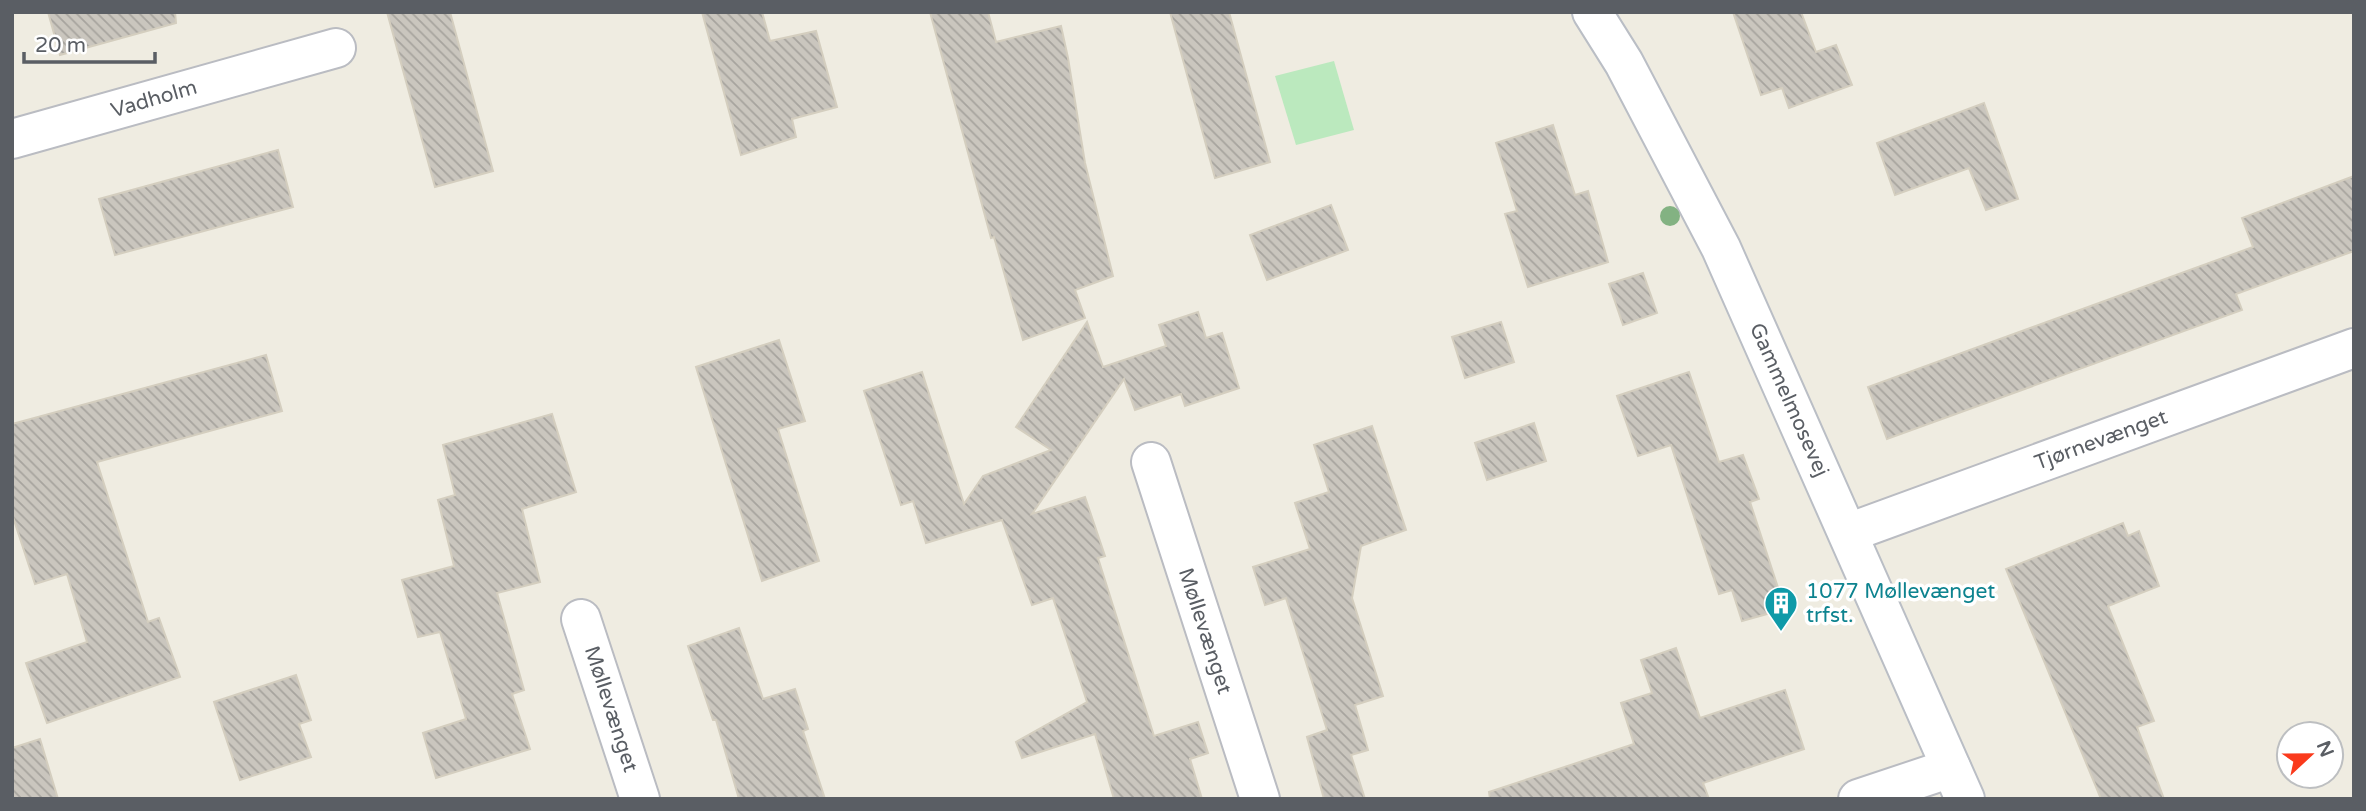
<svg xmlns="http://www.w3.org/2000/svg" width="2366" height="811" font-family="'Varela Round',sans-serif">
<defs>
<pattern id="building-back-hatch" width="6" height="6" patternUnits="userSpaceOnUse" patternTransform="scale(1.75)"><rect width="6" height="6" fill="#cac6be"/><path d="M-1 5l2 2M0 0l6 6M5-1l2 2" fill="none" stroke="#a7a49e"/></pattern>
</defs>
<rect width="100%" height="100%" fill="#efece1"/>
<path fill="#bbe9be" d="M1334,61L1354,130L1296,145L1275,76Z"/>
<g fill="url(#building-back-hatch)" stroke="#d4cebf" stroke-width="2">
<path d="M48,12H175L176,23L60,55Z"/>
<path d="M387,12H450L493,171L435,187Z"/>
<path d="M702,12H762L770,41L816,31L837,107L792,119L796,137L741,155Z"/>
<path d="M930,12H988L996,42L1061,26L1068,58L1085,163L1113,276L1075,290L1085,318L1023,340L994,237L991,238Z"/>
<path d="M1170,12H1229L1270,162L1215,178Z"/>
<path d="M1733,12H1801L1816,52L1836,45L1852,85L1789,108L1782,88L1761,95Z"/>
<path d="M1984,103L2018,199L1986,210L1969,168L1895,195L1877,143Z"/>
<path d="M1553,125L1575,195L1588,191L1608,262L1528,287L1505,214L1517,211L1496,143Z"/>
<path d="M278,150L293,207L115,255L99,199Z"/>
<path d="M2354,176V251L2236,294L2242,310L1887,439L1868,387L2253,247L2242,218Z"/>
<path d="M1331,205L1348,250L1267,280L1250,235Z"/>
<path d="M1643,273L1657,313L1623,325L1609,284Z"/>
<path d="M1198,312L1206,338L1222,333L1239,388L1185,406L1181,394L1135,410L1124,379L1032,514L1085,497L1105,556L1098,558L1154,736L1198,722L1208,753L1190,759L1202,799H1114L1095,734L1022,758L1016,742L1087,702L1053,598L1032,605L1002,520L926,543L913,501L901,505L864,391L922,372L964,504L983,476L1051,450L1016,427L1087,322L1103,367L1166,346L1159,325Z"/>
<path d="M1501,322L1514,362L1465,378L1452,337Z"/>
<path d="M779,340L805,421L778,429L819,561L762,581L696,367Z"/>
<path d="M266,355L282,411L97,462L148,622L159,618L180,677L47,723L26,663L87,642L67,574L35,584L12,514V424Z"/>
<path d="M1689,372L1719,462L1743,455L1759,499L1750,502L1785,609L1742,621L1732,590L1719,594L1671,445L1638,456L1617,396Z"/>
<path d="M552,414L576,492L522,509L540,582L497,593L524,690L512,694L530,749L436,778L423,733L466,719L440,632L418,637L402,580L454,566L438,500L455,495L443,445Z"/>
<path d="M1534,423L1546,461L1487,480L1475,443Z"/>
<path d="M1372,426L1406,530L1361,546L1352,598L1383,696L1355,705L1368,750L1351,755L1365,799H1324L1307,737L1327,730L1286,598L1265,605L1253,567L1310,549L1295,503L1329,492L1314,445Z"/>
<path d="M2123,523L2128,536L2139,531L2159,586L2108,606L2154,721L2137,727L2164,799H2101L2006,569Z"/>
<path d="M739,628L763,699L795,689L808,729L803,731L825,799H739L716,720H713L688,646Z"/>
<path d="M1676,648L1700,718L1785,690L1804,749L1703,783L1709,799H1490L1489,792L1634,744L1621,703L1652,693L1641,660Z"/>
<path d="M296,675L311,720L299,724L311,757L240,780L214,702Z"/>
<path d="M40,739L58,799H12V748Z"/>
</g>
<g fill="none" stroke-linecap="round" stroke-linejoin="round">
<defs>
<g id="street">
<path d="M12,139L336,48"/>
<path d="M1151,462L1260,799"/>
<path d="M1848,533L2354,348"/>
<path d="M581,619L640,799"/>
<path d="M1858,799L1951,768"/>
</g>
<path id="secondary" d="M1592,12L1624,63L1721,248L1965,799"/>
</defs>
<use href="#street" stroke="#babcc2" stroke-width="42"/>
<use href="#secondary" stroke="#babec5" stroke-width="42"/>
<use href="#street" stroke="#fff" stroke-width="38"/>
<use href="#secondary" stroke="#fff" stroke-width="38"/>
</g>
<circle fill="#83b282" cx="1670" cy="216" r="10"/>
<defs>
<symbol id="building-pin" viewBox="-11 -11 22 30"><path d="M0 17L-7.5 6A9.5 9.5 0 1 1 7.5 6Z" fill="#0f9aa8" stroke="#fff"/><path d="M-4-6H4V6H1V3H-1V6H-4ZM-2.5-4.3h1.7v1.8h-1.7ZM.8-4.3h1.7v1.8H.8ZM-2.5-1h1.7V.8h-1.7ZM.8-1h1.7V.8H.8Z" fill="#fff"/></symbol>
</defs>
<g fill-rule="evenodd">
<use href="#building-pin" x="1762" y="584" width="38" height="52"/>
</g>
<g text-anchor="middle" dominant-baseline="central" stroke-width="7" stroke-linejoin="round" paint-order="stroke">
<g font-size="21" fill="#5a5e64" stroke="#fff">
<text transform="translate(154 99) rotate(-16)">Vadholm</text>
<text transform="translate(1789 400) rotate(66)">Gammelmosevej</text>
<text transform="translate(2101 440) rotate(-20)">Tjørnevænget</text>
<text transform="translate(1205 631) rotate(72)">Møllevænget</text>
<text transform="translate(611 709) rotate(72)">Møllevænget</text>
</g>
<g font-size="21" fill="#0d838f" stroke="#fff" text-anchor="start">
<text x="1806" y="591">1077 Møllevænget<tspan x="1806" dy="24">trfst.</tspan></text>
</g>
</g>
<rect width="2366" height="811" fill="none" stroke="#5a5e64" stroke-width="28"/>
<g transform="translate(2310 755) rotate(68)"><circle r="33" fill="#ffffff" stroke="#bdbfc1" stroke-width="2"/>
<path d="M0-5L12 26L0 18L-12 26Z" fill="#fa3a1c"/>
<text y="-10" font-size="19" font-weight="bold" text-anchor="middle" fill="#5a5e64">N</text>
</g>
<path d="M24 52v10h131v-10" fill="none" stroke="#5a5e64" stroke-width="3.5"/>
<text x="35" y="52" font-size="21" fill="#5a5e64" stroke="#ffffff" stroke-width="5" paint-order="stroke">20 m</text>
</svg>
